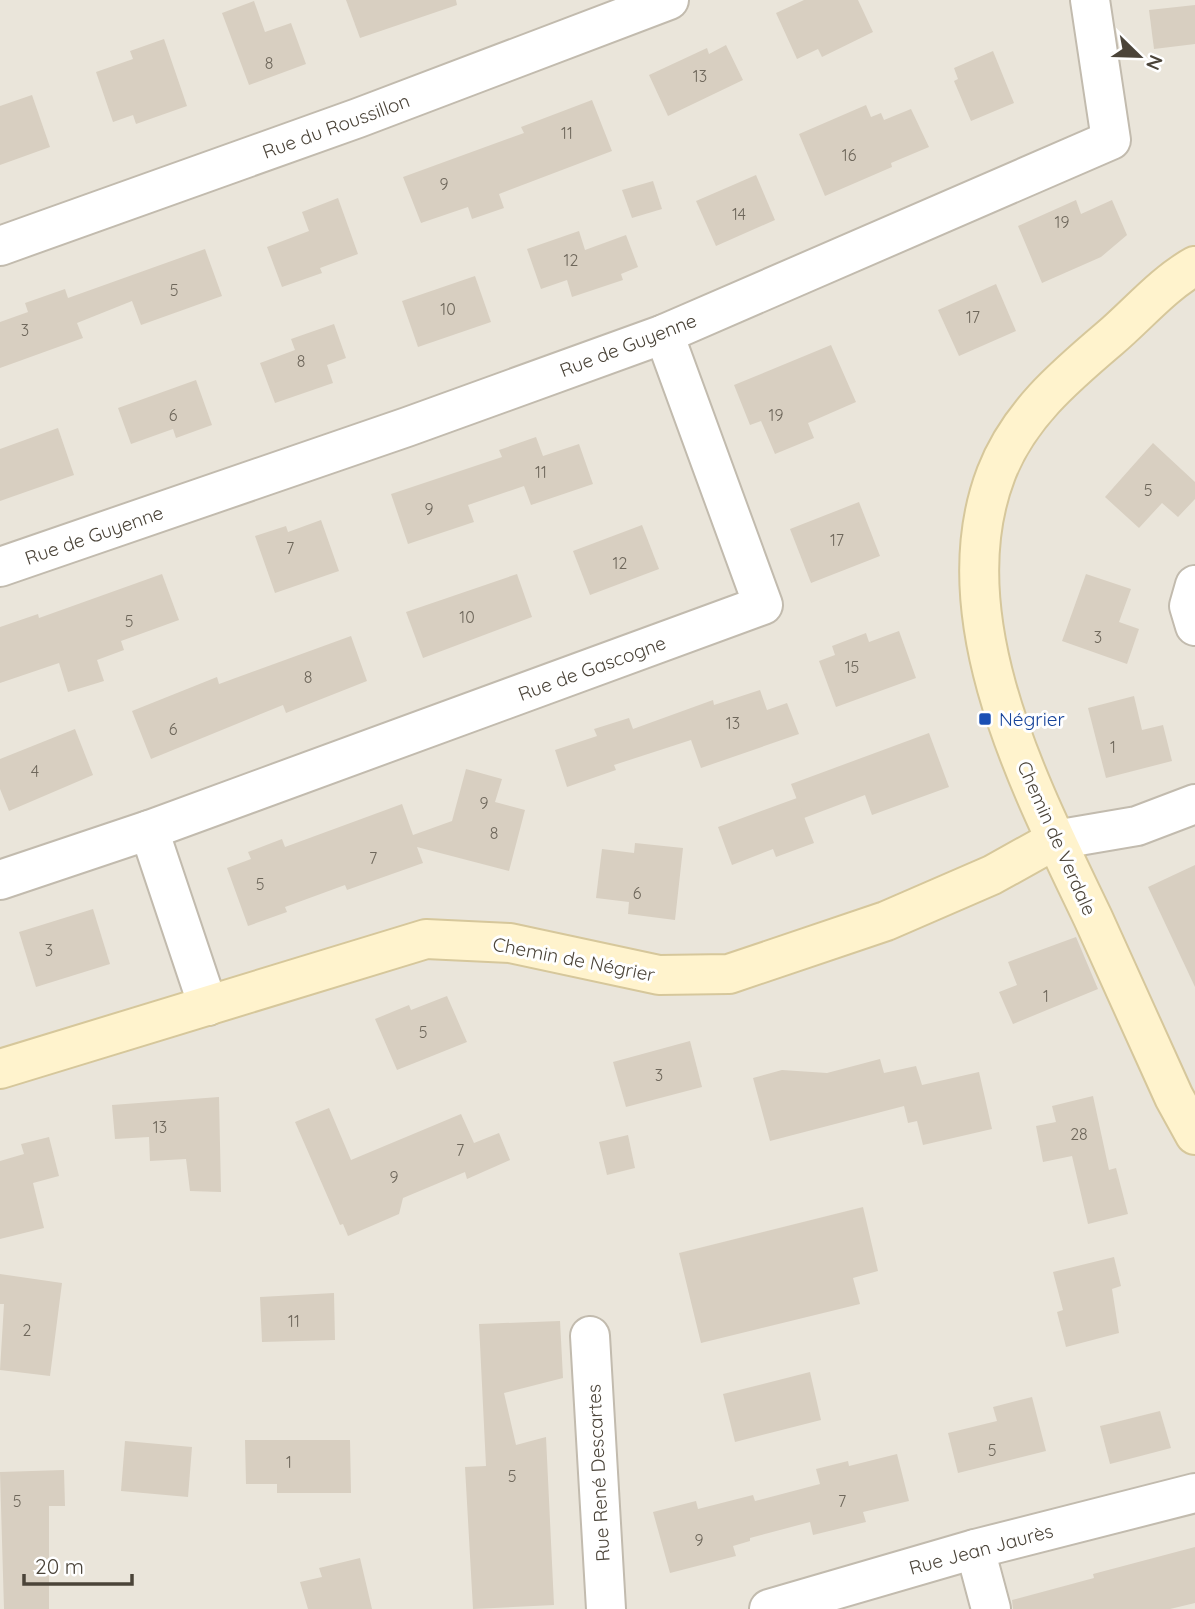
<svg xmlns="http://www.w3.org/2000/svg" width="1195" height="1609" font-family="Quicksand,sans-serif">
<rect width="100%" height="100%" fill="#f6f3ec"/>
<rect fill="#eae5da" x="0" y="0" width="1195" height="1609"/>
<g fill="#d8cfc1">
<path d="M346,0H456L457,5L360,38Z"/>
<path d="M804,0H858L873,32L822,57L818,49L797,59L776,13Z"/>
<path d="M254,1L265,32L291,23L306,64L249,85L222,13Z"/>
<path d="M1195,5V44L1154,49L1149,10Z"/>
<path d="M164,39L187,106L136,124L133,115L113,122L96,72L133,59L130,51Z"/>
<path d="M726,45L743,80L668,116L649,75L707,48L709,54Z"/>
<path d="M993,51L1014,103L971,121L954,81L958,79L954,68Z"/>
<path d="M32,95L50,147L0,165V106Z"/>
<path d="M592,100L612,151L499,194L504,208L472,219L468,207L421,223L403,177L524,133L521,127Z"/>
<path d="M866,105L871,117L881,113L884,120L911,109L929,147L891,163L892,167L825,196L799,134Z"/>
<path d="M756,175L775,220L716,246L696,201Z"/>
<path d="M653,181L662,209L632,218L622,190Z"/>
<path d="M338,198L358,254L320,268L322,273L282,287L267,247L309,231L302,212Z"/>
<path d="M1076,200L1081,214L1112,200L1127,235L1101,257L1042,283L1018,226Z"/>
<path d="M579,231L585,250L626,235L638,267L621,274L623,280L572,297L567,280L541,289L527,249Z"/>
<path d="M205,249L222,296L141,325L132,301L77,323L83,338L0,368V322L28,312L25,303L65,289L68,298Z"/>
<path d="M475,276L491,322L418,347L402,301Z"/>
<path d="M996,284L1016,331L959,356L938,310Z"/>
<path d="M334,324L346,358L327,365L333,383L275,403L260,363L295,350L291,339Z"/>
<path d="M831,345L856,402L808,423L814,438L775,454L761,421L750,425L734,385Z"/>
<path d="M196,380L212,425L176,438L173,429L131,444L118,408Z"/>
<path d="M58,428L74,475L0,501V449Z"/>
<path d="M536,437L543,456L579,444L593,484L531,505L524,486L468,505L474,522L408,544L391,494L502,457L499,450Z"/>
<path d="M1153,443L1195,482V499L1178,517L1162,503L1139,528L1105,497Z"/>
<path d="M859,502L880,556L811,583L790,529Z"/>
<path d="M321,520L339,571L275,593L255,536L286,526L288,532Z"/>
<path d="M642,525L659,569L590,595L573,551Z"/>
<path d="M162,574L179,620L121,641L124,650L97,660L104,681L68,692L59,663L0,683V627L38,614L39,618Z"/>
<path d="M517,574L532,617L423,658L406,612Z"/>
<path d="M1086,574L1131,589L1119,622L1139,629L1127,664L1062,641Z"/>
<path d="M899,631L916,678L836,707L819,661L835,655L832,646L866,633L869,642Z"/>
<path d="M351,636L367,681L286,713L283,705L151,759L132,711L217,677L219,684Z"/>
<path d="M760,690L767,710L787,703L799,734L701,768L691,740L614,765L616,770L567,787L555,750L597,736L594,729L629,718L633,729L713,700L714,705Z"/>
<path d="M1134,696L1142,730L1163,725L1172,761L1106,778L1088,708Z"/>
<path d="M75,729L93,775L9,811L0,789V759Z"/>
<path d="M929,733L949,787L872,815L865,795L804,818L791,784Z"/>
<path d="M466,769L502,779L495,802L525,810L509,871L417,847L423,863L347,890L345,885L285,907L287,912L248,926L227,868L251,859L248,852L282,839L285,847L402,804L413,835L452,821Z"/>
<path d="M797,798L814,843L776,857L773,849L732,865L718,827Z"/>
<path d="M635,843L683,848L675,920L628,914L629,902L596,898L602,849L634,853Z"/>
<path d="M1195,865V987L1148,887Z"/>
<path d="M93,909L110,964L36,987L19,932Z"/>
<path d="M1076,937L1098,989L1013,1024L999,992L1017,985L1008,962Z"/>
<path d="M447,996L467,1042L397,1070L375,1019L409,1005L411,1010Z"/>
<path d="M690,1041L702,1087L626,1107L613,1062Z"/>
<path d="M880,1059L884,1073L916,1066L922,1085L979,1072L992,1129L923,1145L917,1121L908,1123L904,1106L770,1141L753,1078L782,1070L827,1073Z"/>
<path d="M1093,1096L1109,1170L1116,1168L1128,1214L1088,1224L1072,1156L1043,1162L1036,1126L1056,1122L1052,1106Z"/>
<path d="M219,1097L221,1192L190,1191L186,1159L150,1161L149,1137L115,1139L112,1105Z"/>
<path d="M329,1108L351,1160L461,1114L474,1143L499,1133L510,1160L467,1179L465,1172L403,1198L399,1214L348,1236L343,1224L340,1225L295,1122Z"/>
<path d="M628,1135L635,1168L607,1175L599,1142Z"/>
<path d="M49,1137L59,1176L33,1183L44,1228L0,1239V1161L24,1154L21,1144Z"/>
<path d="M863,1207L878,1271L853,1278L860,1304L701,1343L679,1253Z"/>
<path d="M1114,1257L1121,1286L1112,1289L1119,1333L1066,1347L1057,1312L1063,1310L1053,1272Z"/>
<path d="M0,1274L62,1283L50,1376L0,1370L4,1304H0Z"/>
<path d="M334,1293L335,1340L262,1342L260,1297Z"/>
<path d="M560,1321L563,1378L504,1393L516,1445L546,1437L554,1605L473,1609L465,1467L486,1466L479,1324Z"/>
<path d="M810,1372L821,1420L735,1442L723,1394Z"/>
<path d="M1032,1397L1046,1451L958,1473L948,1433L997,1421L993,1407Z"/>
<path d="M1160,1411L1171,1448L1110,1464L1100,1426Z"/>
<path d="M245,1440H350L351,1493H277V1484H246Z"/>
<path d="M125,1441L192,1447L188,1497L121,1491Z"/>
<path d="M897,1454L909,1501L863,1512L866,1522L813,1535L810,1522L750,1538V1541L733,1546L736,1556L670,1573L653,1512L696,1501L698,1509L753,1495L755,1501L820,1484L816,1469L848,1461L849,1466Z"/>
<path d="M64,1470L65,1506H49V1609H4L0,1472Z"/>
<path d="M1195,1547V1603L1170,1609H1013L1012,1600L1094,1578L1093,1574Z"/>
<path d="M360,1558L372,1609H308L300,1582L322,1577L319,1568Z"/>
</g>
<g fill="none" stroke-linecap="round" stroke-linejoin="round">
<defs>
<g id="street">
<path d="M0,246L358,118L669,0"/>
<path d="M0,567L407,427L664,334L1111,140L1090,0"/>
<path d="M1195,585L1189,606L1195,626"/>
<path d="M149,830L763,605L664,334"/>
<path d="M1055,840L1137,826L1195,804"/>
<path d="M0,880L149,830L208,1006"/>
<path d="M590,1336L606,1609"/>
<path d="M975,1549L991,1609"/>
<path d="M769,1609L975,1549L1195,1493"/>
</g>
<g id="secondary">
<path d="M1195,266C1164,283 1137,315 1110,338C1064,377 1018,416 996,474C941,618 1032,790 1093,918C1120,977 1147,1037 1174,1097L1195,1135"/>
<path d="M0,1069L426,939L510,943L659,975L729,974L886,921L992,875L1055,840"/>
</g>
</defs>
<use href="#street" stroke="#c2bbae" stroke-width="42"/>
<use href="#secondary" stroke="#d6c79b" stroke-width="42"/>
<use href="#street" stroke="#fff" stroke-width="38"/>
<use href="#secondary" stroke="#fff3cd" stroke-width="38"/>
</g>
<rect fill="#1a4fb4" stroke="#fff" stroke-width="2.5" x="978" y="712" width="14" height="14" rx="3.5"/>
<g text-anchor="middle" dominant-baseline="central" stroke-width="6" stroke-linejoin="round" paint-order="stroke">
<g font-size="16" fill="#6e675b">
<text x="269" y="63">8</text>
<text x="700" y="76">13</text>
<text x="567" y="133">11</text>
<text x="849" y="155">16</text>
<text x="444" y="184">9</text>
<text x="739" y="214">14</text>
<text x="1062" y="222">19</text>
<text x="571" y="260">12</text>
<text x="174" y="290">5</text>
<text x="448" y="309">10</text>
<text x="973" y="317">17</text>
<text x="25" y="330">3</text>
<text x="301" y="361">8</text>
<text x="173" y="415">6</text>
<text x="776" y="415">19</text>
<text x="541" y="472">11</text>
<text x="1148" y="490">5</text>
<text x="429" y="509">9</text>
<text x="837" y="540">17</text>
<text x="290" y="548">7</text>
<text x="620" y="563">12</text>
<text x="467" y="617">10</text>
<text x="129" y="621">5</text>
<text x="1098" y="637">3</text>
<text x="852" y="667">15</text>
<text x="308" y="677">8</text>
<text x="733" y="723">13</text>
<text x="173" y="729">6</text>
<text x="1113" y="747">1</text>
<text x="35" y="771">4</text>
<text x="484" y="803">9</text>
<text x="494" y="833">8</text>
<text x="373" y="858">7</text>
<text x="260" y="884">5</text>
<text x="637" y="893">6</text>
<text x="49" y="950">3</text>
<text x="1046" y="996">1</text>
<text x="423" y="1032">5</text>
<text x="659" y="1075">3</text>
<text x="160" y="1127">13</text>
<text x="1079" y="1134">28</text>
<text x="460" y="1150">7</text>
<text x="394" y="1177">9</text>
<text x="294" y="1321">11</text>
<text x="27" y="1330">2</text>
<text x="992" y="1450">5</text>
<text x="289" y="1462">1</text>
<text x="512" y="1476">5</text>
<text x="17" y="1501">5</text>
<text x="842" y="1501">7</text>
<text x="699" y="1540">9</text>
</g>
<g font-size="19" fill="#4b4439" stroke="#fff">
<text transform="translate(336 126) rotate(-20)">Rue du Roussillon</text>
<text transform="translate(628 345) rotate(-21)">Rue de Guyenne</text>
<text transform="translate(94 535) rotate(-19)">Rue de Guyenne</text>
<text transform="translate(592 668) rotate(-20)">Rue de Gascogne</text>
<text transform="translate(1057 838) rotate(66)">Chemin de Verdale</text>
<text transform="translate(574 959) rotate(11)">Chemin de Négrier</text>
<text transform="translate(598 1473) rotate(-93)">Rue René Descartes</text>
<text transform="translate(981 1549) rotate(-15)">Rue Jean Jaurès</text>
</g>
<g font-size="19" fill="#164399" stroke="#fff" text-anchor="start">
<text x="999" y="719">Négrier</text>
</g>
</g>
<g transform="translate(1139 56) rotate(113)" stroke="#ffffff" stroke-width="5" paint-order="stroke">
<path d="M0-5L12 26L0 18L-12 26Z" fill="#4b4439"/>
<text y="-10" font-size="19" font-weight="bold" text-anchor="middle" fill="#4b4439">N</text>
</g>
<path d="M24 1574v10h108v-10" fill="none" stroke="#4b4439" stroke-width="3.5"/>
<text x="35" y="1574" font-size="21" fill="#4b4439" stroke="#ffffff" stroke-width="5" paint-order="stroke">20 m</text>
</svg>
